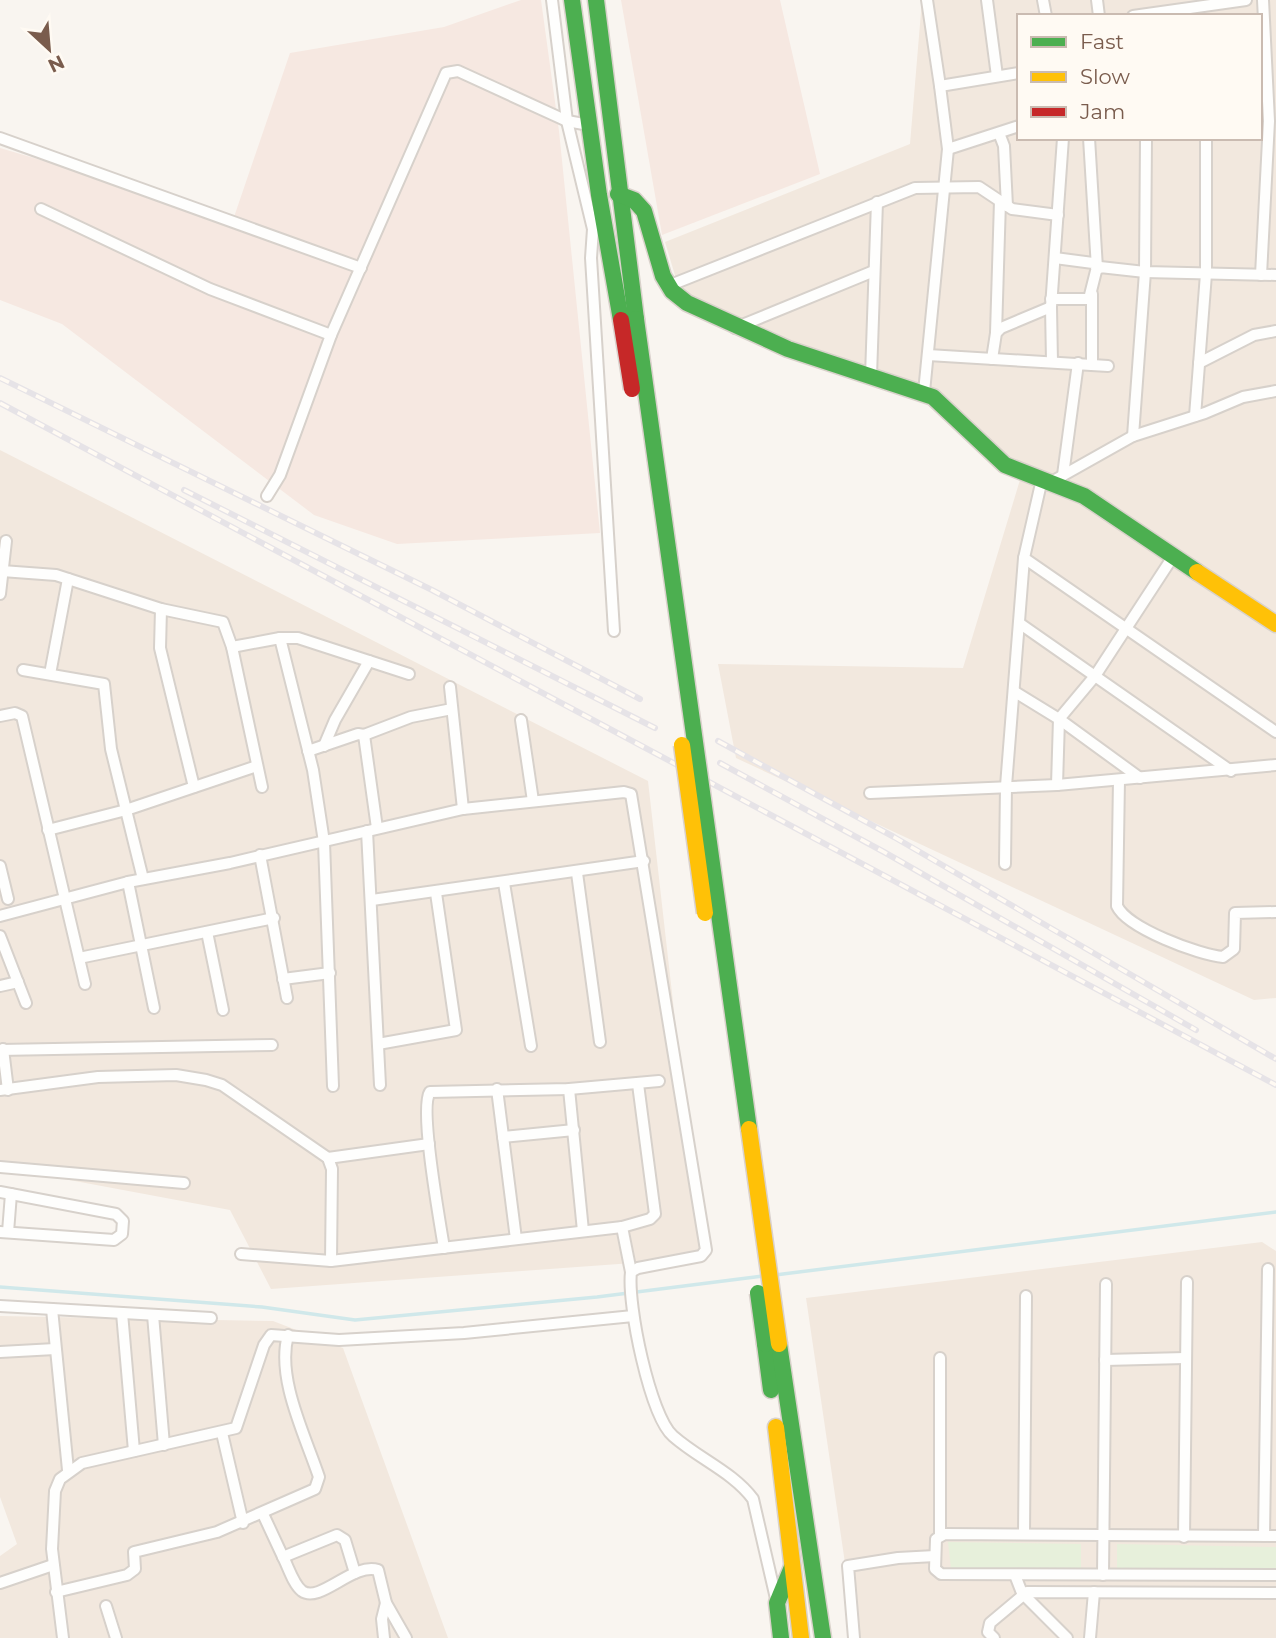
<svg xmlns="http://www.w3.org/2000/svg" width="1276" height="1638" font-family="Montserrat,sans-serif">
<rect width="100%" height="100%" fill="#f9f5f0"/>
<g fill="#f2e8de" fill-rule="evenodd">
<path d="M922,0H1276V998L1254,1000L736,758L718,664L963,668L1023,470L875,368L804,350L680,292L665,242L910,144ZM1019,16H1260V138H1019Z"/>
<path d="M0,450L648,781L702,1258L271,1289L230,1210L0,1167Z"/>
<path d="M1262,1242L1276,1251V1638H856L806,1298Z"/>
<path d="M0,1316L273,1321L343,1348L448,1638H0V1556L17,1544L0,1497Z"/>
</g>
<g fill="#f6e8e1">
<path d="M521,0H541L559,131L600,533L397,544L314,515L62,324L0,300V148L234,217L290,53L444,27Z"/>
<path d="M621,0H780L820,174L662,235Z"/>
</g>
<g fill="#e7f0db">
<path d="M948,1542L1081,1544V1569H951Z"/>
<path d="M1117,1544L1276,1547V1571L1117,1569Z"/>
</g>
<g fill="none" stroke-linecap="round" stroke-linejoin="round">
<g stroke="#d0e8ea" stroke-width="3.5">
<path d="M775,1275L1276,1212"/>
<path d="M0,1287L262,1307L355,1320L597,1297L763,1276"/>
</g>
<defs>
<g id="street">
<path d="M552,0L567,121L593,229L591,258L614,631"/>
<path d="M927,0L940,86"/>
<path d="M987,0L997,76"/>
<path d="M1043,0L1046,16"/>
<path d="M1097,0L1099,16"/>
<path d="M1133,16L1246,0"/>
<path d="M999,133L1004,146L1007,206"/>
<path d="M0,138L361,268"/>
<path d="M1089,138L1097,268"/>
<path d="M948,149L1019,126"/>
<path d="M41,209L210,289L331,335"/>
<path d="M1055,258L1093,263L1097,268"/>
<path d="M1261,275L1269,121L1263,0"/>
<path d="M668,286L915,188L979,187L1012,209L1058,215"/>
<path d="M1092,294V365"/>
<path d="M1051,299H1089L1096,271L1100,267L1145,272L1276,275"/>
<path d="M735,328L874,271"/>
<path d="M996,333L1000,201"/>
<path d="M928,355L1108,366"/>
<path d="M992,359L996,333L1001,328L1051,307"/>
<path d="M1052,362L1051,307L1063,138"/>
<path d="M1199,363L1254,335L1276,331"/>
<path d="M871,376L877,202"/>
<path d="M924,392L948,149L940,86L1019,73"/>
<path d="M1195,416L1206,274V138"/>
<path d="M1133,436L1145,272L1146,138"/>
<path d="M1063,475L1078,363"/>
<path d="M1042,479L1024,558L1276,732"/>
<path d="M1053,481L1133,436L1205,413L1243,397L1276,391"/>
<path d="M267,496L280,475L331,335L446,73L458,71L567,121L589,125"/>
<path d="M2,571L56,575L161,609L223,622L232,647L262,787"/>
<path d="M0,594L6,541"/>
<path d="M161,609L160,648L194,787"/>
<path d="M1019,623L1231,771"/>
<path d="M280,638H298L409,674"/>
<path d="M232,647L280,638L313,770L324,842L333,1086"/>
<path d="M23,670L104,684L111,749L143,879"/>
<path d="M50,674L68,579"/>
<path d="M450,687L463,809"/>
<path d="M1015,692L1059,719L1140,778"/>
<path d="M0,716L15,713L22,716L85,984"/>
<path d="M521,720L533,801"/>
<path d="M364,735L411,717L452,709"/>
<path d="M324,746L335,720L369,661"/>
<path d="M308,751L358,734L364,735L377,828"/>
<path d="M1119,780L1117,906C1127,928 1199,955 1223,957L1234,949L1235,913L1276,912"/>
<path d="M1057,785L1059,719L1095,676L1174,555"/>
<path d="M870,793L1057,785L1276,765"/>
<path d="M48,830L126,810L257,766"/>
<path d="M367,831L380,1085"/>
<path d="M260,855L287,998"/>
<path d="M1005,864L1006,786L1024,558"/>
<path d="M0,866L8,899"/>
<path d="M577,873L600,1042"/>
<path d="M128,882L154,1008"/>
<path d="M504,883L531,1046"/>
<path d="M372,900L644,861"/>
<path d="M0,916L128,882L230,863L463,809L624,792L631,794L706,1250L701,1256L638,1268L631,1272C627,1304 650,1416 673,1436C699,1459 733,1472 753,1499L777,1603"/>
<path d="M207,932L223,1010"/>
<path d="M0,936L26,1003"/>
<path d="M79,958L274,918"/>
<path d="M283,979L330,973"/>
<path d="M0,986L18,982"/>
<path d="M378,1044L456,1030L436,893"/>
<path d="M3,1049L8,1090"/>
<path d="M0,1050L272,1045"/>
<path d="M497,1089L516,1239"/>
<path d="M569,1089L583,1231"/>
<path d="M0,1090L98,1077L176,1075L206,1080L222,1085L328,1158L332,1169L331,1261"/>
<path d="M503,1137L574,1130"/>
<path d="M328,1158L429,1144"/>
<path d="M0,1167L184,1183"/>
<path d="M0,1192L116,1214L123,1221L122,1234L114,1240L0,1232"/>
<path d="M622,1227L631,1272"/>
<path d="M8,1232L11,1194"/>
<path d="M444,1248C440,1223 419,1107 430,1092L569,1089L659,1081"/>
<path d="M241,1254L331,1261L622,1227L650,1219L655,1214L638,1084"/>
<path d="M0,1306L211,1318"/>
<path d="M52,1309L68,1470"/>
<path d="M122,1313L134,1451"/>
<path d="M153,1315L164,1445"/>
<path d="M0,1352L55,1349"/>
<path d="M940,1358V1535"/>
<path d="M1105,1360L1185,1358"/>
<path d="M222,1433L243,1523"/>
<path d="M263,1514L283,1557L337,1535L345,1540L355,1573"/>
<path d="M1024,1534L1026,1296"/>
<path d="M1264,1536L1268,1269"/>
<path d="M1276,1536L945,1534L936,1539L935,1569L941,1574L1276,1575"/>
<path d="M1184,1537L1187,1282"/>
<path d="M283,1557C288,1566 293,1584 302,1591C320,1604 353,1562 378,1570L386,1603L406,1638"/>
<path d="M1015,1575L1022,1593L1067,1638"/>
<path d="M1103,1575L1106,1284"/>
<path d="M0,1583L53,1565"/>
<path d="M56,1592L127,1575L135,1569L134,1552L217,1532L315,1489L319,1477C305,1435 276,1378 288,1335"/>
<path d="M106,1606L116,1638"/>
<path d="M63,1638L52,1549L55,1491L60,1479L82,1463L236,1428L264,1345L271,1335L339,1340L464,1333L633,1316"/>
<path d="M384,1638L382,1619L386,1603"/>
<path d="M854,1638L848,1566L898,1558L935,1556"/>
<path d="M994,1638L988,1632L990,1623L1027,1592L1276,1593"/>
<path d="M1090,1638L1094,1592"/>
</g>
<g id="fast">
<path d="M572,0L599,195L621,320"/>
<path d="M596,0L636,319"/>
<path d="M618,194L634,200L644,211L663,276L672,291L687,303L788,349L933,397L1005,465L1084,496L1197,572"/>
<path d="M765,1344L771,1390"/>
<path d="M779,1344L823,1638"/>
<path d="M781,1638L777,1603L792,1567"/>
</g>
<g id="slow">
<path d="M1197,572L1276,624"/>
<path d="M776,1427L801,1638"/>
</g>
</defs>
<use href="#street" stroke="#d7d1cb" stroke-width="14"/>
<use href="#fast" stroke="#d9d2cb" stroke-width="19"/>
<use href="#slow" stroke="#d9d2cb" stroke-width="19"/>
<use href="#street" stroke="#fefefd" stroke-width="10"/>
<use href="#fast" stroke="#4caf50" stroke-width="16"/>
<use href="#slow" stroke="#ffc107" stroke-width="16"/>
<defs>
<g id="rail">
<path d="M0,378L432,590L640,699"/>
<path d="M0,403L1276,1085"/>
<path d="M184,490L655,728"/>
<path d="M718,741L894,837L1276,1059"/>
<path d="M720,763L884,852L1196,1030"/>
</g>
</defs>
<use href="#rail" stroke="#e6e3e7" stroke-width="6"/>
<use href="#rail" stroke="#fffaf3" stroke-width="3.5" stroke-dasharray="10" stroke-linecap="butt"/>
<defs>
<g id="fast-bridge">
<path d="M636,319L749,1129"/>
<path d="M758,1293L765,1344"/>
</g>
<g id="slow-bridge">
<path d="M682,745L705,913"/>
<path d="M749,1129L779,1344"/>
</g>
<path id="jam-bridge" d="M621,320L632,389"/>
</defs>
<use href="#fast-bridge" stroke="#dad1cc" stroke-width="19" stroke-linecap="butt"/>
<use href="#slow-bridge" stroke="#dad1cc" stroke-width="19" stroke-linecap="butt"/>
<use href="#jam-bridge" stroke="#dad1cc" stroke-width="19" stroke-linecap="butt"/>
<use href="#fast-bridge" stroke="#4caf50" stroke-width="16"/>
<use href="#slow-bridge" stroke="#ffc107" stroke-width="16"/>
<use href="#jam-bridge" stroke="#c62828" stroke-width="16"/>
</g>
<rect x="1017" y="14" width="245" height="126" fill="#fffaf3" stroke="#cabbb1" stroke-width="2"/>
<rect x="1031" y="37" width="35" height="10" fill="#4caf50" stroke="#cabbb1" stroke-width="2"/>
<text x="1080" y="49" font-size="21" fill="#7a5c4d">Fast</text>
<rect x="1031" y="72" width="35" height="10" fill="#ffc107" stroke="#cabbb1" stroke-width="2"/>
<text x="1080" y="84" font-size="21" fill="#7a5c4d">Slow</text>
<rect x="1031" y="107" width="35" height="10" fill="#c62828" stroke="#cabbb1" stroke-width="2"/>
<text x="1080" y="119" font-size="21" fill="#7a5c4d">Jam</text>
<g transform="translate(49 49) rotate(154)" stroke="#fffaf3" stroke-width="5" paint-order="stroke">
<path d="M0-5L12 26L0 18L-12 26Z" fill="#7a5c4d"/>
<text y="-10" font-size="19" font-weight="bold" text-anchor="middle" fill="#7a5c4d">N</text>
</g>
</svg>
